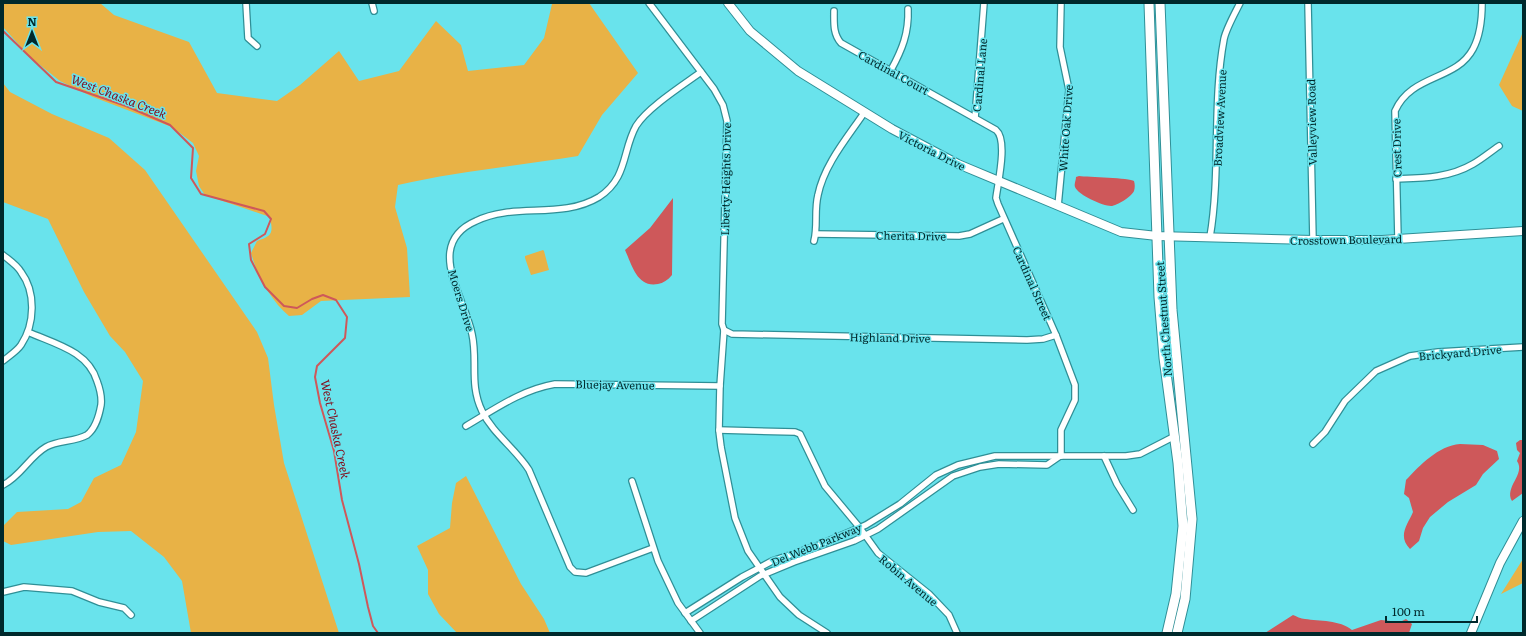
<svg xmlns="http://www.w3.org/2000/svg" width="1526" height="636" font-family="Literata,serif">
<rect width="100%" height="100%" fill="#69e3ec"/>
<g fill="#e8b246">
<path d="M3,3H100L114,15L189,42L217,93L277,101L300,85L339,51L359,81L399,71L436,21L461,45L468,71L524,65L544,38L552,4L554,3H589L638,73L602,115L578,156C518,166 457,171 398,185L395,207L407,248L410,297L321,301L302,315L289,316C271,301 257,275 251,253L257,241C273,236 273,233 270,217L205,195L199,186L196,171L199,156L193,143L172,127L93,97L60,81L30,57L3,27Z"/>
<path d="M1523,32V111L1512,106L1499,85Z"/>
<path d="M3,83L10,92L52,114L109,138L145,170L257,332L268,358L274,405L284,463L339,633H191L182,581L164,557L131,531L98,532L11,545L3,541V526L17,512L68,509L81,502L94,478L121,465L136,432L143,381L125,352L110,336L84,292L48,219L3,202Z"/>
<path d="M543,250L544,251L549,270L531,275L525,258V256Z"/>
<path d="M466,476L521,584L544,619L550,633H457L439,614L428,594V570L417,546L450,528L452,503L456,483Z"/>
<path d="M1523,558V583L1501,594L1523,559Z"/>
</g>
<g fill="#ce585a">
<path d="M1079,176C1088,177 1130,178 1134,181C1135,184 1135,188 1134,191C1132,196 1117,206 1111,206C1103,206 1078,195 1075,187C1074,184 1076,180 1076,177Z"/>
<path d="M673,198L672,275C668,280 663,283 658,284C637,288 632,265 625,250L650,228Z"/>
<path d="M1520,440H1523V493L1512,501C1504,487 1526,474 1517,461L1520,453L1517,450L1516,443Z"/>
<path d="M1460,444L1483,445L1497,451L1499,459L1483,474L1476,485L1448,502L1430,517L1423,528L1419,541L1410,549C1397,536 1408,524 1413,512L1409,498L1404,494L1406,480C1420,465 1438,446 1460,444Z"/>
<path d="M1293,615C1296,616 1301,619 1305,619C1319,621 1340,620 1352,630L1381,620L1400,622L1406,619L1412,624L1409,633H1265Z"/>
</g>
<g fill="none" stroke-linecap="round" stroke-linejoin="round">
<path stroke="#ce585a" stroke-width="2" d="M3,31L56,82L126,106L170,125L193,148L191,178L201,194L264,211L271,219L265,234L249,244L251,260L265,287L284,306L297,308L312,299L323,295L336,300L347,317L345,338L317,366L315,377L320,403L334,451L342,500L359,564L368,607L373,626L378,633"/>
<defs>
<g id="street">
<path d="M246,3L248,38L257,46"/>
<path d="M372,3L374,11"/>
<path d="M1308,3L1313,240"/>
<path d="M834,11C834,23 833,34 841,43L996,130C1008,140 998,182 996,198L998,204L1056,335L1075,385V400L1061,430V456"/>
<path d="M891,70C902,50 909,33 908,9"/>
<path d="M975,118L984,3"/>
<path d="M1396,179C1423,178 1449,178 1473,164C1482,159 1490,152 1499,146"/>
<path d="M1058,206L1069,90L1060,47L1061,3"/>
<path d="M816,234L959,236L970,234L1003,219"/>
<path d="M1210,237C1221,172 1212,103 1224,39C1226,29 1235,13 1240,3"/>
<path d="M1398,239L1395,111C1411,74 1456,81 1473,49C1480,36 1482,17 1482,3"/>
<path d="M814,241C818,226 814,211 818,195C824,165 847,138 864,113"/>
<path d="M3,255C9,260 17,265 21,272C36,292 35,324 21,345C17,351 9,356 3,361"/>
<path d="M724,330L732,334L1027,340L1043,339L1056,335"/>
<path d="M720,386L719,431L721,447L735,518L748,551L780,597L799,615L827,633"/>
<path d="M466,426C495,409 521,390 555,384L720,386L724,330L722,324L727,121L723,105L714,89L649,3"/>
<path d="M719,430L795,432L800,434L825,486L860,528L878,553L929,594L949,615L957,633"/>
<path d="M1313,444L1325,432L1345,401L1376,371L1410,356L1438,352L1523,347"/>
<path d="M1104,456L1117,484L1133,510"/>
<path d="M632,481L658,561L678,603L700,633"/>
<path d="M3,485C21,476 29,457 46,447C58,440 75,442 87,435C96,428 99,416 101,405C102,397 100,389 97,381C88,351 55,344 28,332"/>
<path d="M653,548L586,573L575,572L570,567L529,470C516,449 493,434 482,411C469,384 478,361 472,334C467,309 447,277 450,252C452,237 462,227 476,221C514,202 561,220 599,197C628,178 622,151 636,126C647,108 683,85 701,72"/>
<path d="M3,592L24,587L72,591L99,602L124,608L131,615"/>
<path d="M685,613L742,577L772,561L819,545L866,525L900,504L936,475L958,465L995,456H1126L1140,454L1175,436"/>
<path d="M691,621L760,576L794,562L854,541L878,529L953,476L980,467L999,464L1047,465L1060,456"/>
</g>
<g id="secondary">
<path d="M728,3L750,31L798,71L892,129L958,164L1121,232L1157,236L1313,240H1382L1523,231"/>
<path d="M1471,633L1500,563L1523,521"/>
</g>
<g id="primary">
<path d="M1149,3L1159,297L1164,358L1178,463L1183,526L1176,594L1167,633"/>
<path d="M1160,3L1172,310L1192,519L1185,599L1177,633"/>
</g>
</defs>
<use href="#street" stroke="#2f8f96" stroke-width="8"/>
<use href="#secondary" stroke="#2f8f96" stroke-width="10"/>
<use href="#primary" stroke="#2f8f96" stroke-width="11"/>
<use href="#street" stroke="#fff" stroke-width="5.5"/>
<use href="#secondary" stroke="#fff" stroke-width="8"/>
<use href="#primary" stroke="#fff" stroke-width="9"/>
</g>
<g text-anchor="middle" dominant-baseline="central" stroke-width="3" stroke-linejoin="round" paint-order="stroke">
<g font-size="11" fill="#00292c" stroke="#69e3ec">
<text transform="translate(894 72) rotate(29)">Cardinal Court</text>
<text transform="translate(979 75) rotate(-85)">Cardinal Lane</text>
<text transform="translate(1219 118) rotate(-87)">Broadview Avenue</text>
<text transform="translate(1311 122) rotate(-91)">Valleyview Road</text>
<text transform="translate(1065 128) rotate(-86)">White Oak Drive</text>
<text transform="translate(1396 148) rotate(-91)">Crest Drive</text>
<text transform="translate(932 150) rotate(27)">Victoria Drive</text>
<text transform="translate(725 179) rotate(-89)">Liberty Heights Drive</text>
<text transform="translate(911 235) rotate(1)">Cherita Drive</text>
<text transform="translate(1346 239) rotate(-1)">Crosstown Boulevard</text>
<text transform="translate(1033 283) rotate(66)">Cardinal Street</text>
<text transform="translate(462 300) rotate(73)">Moers Drive</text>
<text transform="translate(1163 319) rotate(-94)">North Chestnut Street</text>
<text transform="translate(890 337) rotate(1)">Highland Drive</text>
<text transform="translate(1460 352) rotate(-5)">Brickyard Drive</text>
<text transform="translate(615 384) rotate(1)">Bluejay Avenue</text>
<text transform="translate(816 544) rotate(-22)">Del Webb Parkway</text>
<text transform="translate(909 580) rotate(40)">Robin Avenue</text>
</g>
<g font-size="12" font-style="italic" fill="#821120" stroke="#69e3ec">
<text transform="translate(119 96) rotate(21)">West Chaska Creek</text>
<text transform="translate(336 429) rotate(78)">West Chaska Creek</text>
</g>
</g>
<rect width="1526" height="636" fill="none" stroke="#00292c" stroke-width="8"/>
<g transform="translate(32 32)" stroke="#69e3ec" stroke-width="3" paint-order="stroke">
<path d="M0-3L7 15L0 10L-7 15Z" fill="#00292c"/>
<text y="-6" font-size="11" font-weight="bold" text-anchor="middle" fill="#00292c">N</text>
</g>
<path d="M1386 616v6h91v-6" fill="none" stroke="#00292c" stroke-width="2"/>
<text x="1392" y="616" font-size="12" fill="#00292c" stroke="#69e3ec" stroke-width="3" paint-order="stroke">100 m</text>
</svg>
